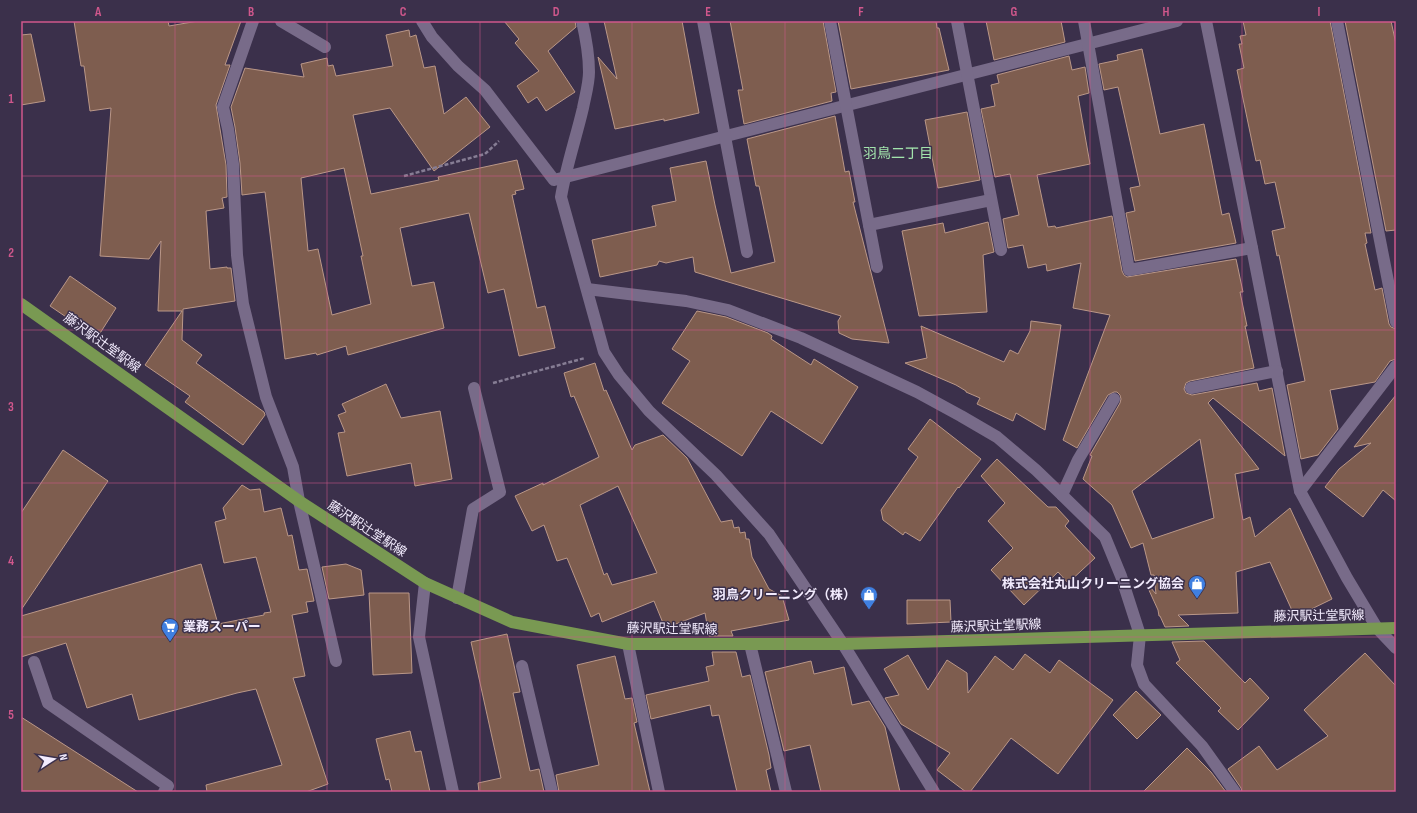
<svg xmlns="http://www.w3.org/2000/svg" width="1417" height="813" font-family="'Sofia Sans Condensed','Noto Sans JP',sans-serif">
<rect width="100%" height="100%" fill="#3b304b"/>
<g fill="#7e5d4f" stroke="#ba9788" fill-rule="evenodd">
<path d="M74,21H168L169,26L198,21H241L225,65H230L216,105L226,165L227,197L222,198L224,208L206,211L210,269L227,267V268H231L235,301L183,309L182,340L202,355L196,363L264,412L265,415L243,445L185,402L190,396L145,365L182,311H158L161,241L149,259L100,256L111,108L90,111L84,66H81Z"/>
<path d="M504,21H575L576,27L548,51L575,92L546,111L537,97L528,103L517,86L539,71L515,43L519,39Z"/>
<path d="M604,21H682L699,113L664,121V119L615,129L598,57L617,79Z"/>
<path d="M730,21H823L836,92L831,93L832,101L744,124L738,90H743Z"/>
<path d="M838,21H936L937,28H939L949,70L851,89Z"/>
<path d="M986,21H1061L1065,42L994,60Z"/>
<path d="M1243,21H1330L1371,233H1365L1367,243L1365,244L1375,290L1382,288L1389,324L1391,327L1396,329V359L1390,361L1375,382L1330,390L1338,429L1318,455L1301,459L1287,385L1305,381L1279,255L1277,256L1272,231L1285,228L1275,182L1265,184L1260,160L1256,161L1237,70L1244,68L1239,44H1242L1240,36L1246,35Z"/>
<path d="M1345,21H1391L1396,44V230L1386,231Z"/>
<path d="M409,30L410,37L416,35L424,68L435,66L444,114L466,97L490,127L434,171L390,108L353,115L371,194L439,180L438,177L517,160L524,189L515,191L516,194L512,195L537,308L545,306L555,348L519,356L504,289L488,293L469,213L400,228L412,286L434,282L444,328L348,355L346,346L317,355L316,353L285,359L265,192L242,195L240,163L235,127L231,107L245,68L304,77L301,64L327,58L328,66L333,65L336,76L393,66L386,35ZM344,168L363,256H361L371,304L332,315L318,249L308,251L301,178Z"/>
<path d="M31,34L45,101L21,105V35Z"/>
<path d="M1142,49L1160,134L1204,124L1222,215L1229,213L1236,243L1135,261L1126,213L1135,211L1130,188L1140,186L1118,87L1104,90L1099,64L1118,60L1117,55Z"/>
<path d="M1069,56L1072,70L1085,67L1089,93L1078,96L1090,164L1037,175L1048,227L1055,226L1056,228L1112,216L1122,271L1124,275L1127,277L1236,259L1243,292H1240L1247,326H1245L1254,368L1190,381L1186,383L1184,389L1186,393L1192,395L1257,383L1259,391L1272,388L1285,456L1213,398L1208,403L1259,469L1235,474L1243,520L1250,517L1255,537L1290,508L1332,599L1295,617L1270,562L1236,572L1238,613L1178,615L1189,626L1165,627L1160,616H1159L1158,610L1148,588L1150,587L1156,594L1154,575H1151L1143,543L1131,548L1112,505L1083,479L1092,456L1090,455L1120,403L1121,399L1120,395L1117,392H1114L1108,395L1077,448L1063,440L1110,315L1073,308L1081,263L1047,271L1046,264L1028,268L1023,245L1008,248L1003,219L1019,215L1010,174L995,177L981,109L995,106L991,85L999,83L997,75ZM1200,439L1214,518L1152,539L1132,491Z"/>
<path d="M967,112L980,180L938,188L925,120Z"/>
<path d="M835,116L845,172L849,171L855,202H853L889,343L852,339L839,333L838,321L841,316L695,272L693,257L666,263L659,261L657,265L600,277L592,240L656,226L652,206L676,201L670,168L706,161L715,205L731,273L775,262L759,186H756L747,139Z"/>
<path d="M988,222L994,252L983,255L987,312L919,316L902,231L943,223L945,233Z"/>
<path d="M70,276L116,308L97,338L50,306Z"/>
<path d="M697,311L726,317L768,333L772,336L771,339L811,365L814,359L858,387L822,444L771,411L742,456L662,403L690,361L672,349Z"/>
<path d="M1031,321L1061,325L1045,430L1016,413L1013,421L977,404L980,398L966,392V391L956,385L905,363L927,358L921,326L1004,362L1010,350L1018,354L1030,331Z"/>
<path d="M595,363L604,391L606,390L632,450L635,445L663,435L687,458L721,522L732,520L734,528L739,527L740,533L745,532L746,539H749L752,557L769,589L782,596L789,620L731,631L733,636H709L705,613L665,628L654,601L602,622L599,613L591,617L567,558L557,561L544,525L532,531L515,496L543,483V485L599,457L574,396L571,397L564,373ZM618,486L657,573L612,585L607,573L604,575L580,505Z"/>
<path d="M386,384L401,418L440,411L452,479L415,486L411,463L347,476L338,433L345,432L338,415L346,412L342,404Z"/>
<path d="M1396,395V501L1383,490L1363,517L1325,487L1339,469L1371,443L1354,447Z"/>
<path d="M930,419L981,459L959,488L958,487L920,541L905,532L903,535L883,520L881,510L918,457L908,449Z"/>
<path d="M63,450L108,481L21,610V513Z"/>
<path d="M997,459L1048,507H1056L1069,521L1065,526L1095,558L1068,583L1058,572L1024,605L991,570L1013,548L988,521L1005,503L981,476Z"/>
<path d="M242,485L250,490L260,489L264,512L281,508L288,536L292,535L299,570L307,569L314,601L306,602L308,612L292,615L305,676L293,678L328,784L306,792H207L206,785L282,765L256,689L237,693L139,720L132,694L87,708L66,643L21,657V616L201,564L218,624L264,615V613L271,612L256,557L224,563L215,522L226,519L223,508Z"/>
<path d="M346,564L361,570L364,595L329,599L322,567Z"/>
<path d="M369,593H409L412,673L373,675Z"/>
<path d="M907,600H950L951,622L907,624Z"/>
<path d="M507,634L520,692L513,693L530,771L539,769L544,792H479L478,783L501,778L471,642Z"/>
<path d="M1204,641L1245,683L1250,678L1269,698L1238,730L1218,711L1221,708L1176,663L1180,660L1172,642Z"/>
<path d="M712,652H736L742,677L750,675L769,755L771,768L766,770L771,792H737L719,715L712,716L710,705L651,719L646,695L709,681L706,667L714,665Z"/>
<path d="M1365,653L1396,686V792H1242L1241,788L1228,769L1259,746L1277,770L1328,736L1304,710Z"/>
<path d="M1025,654L1050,673L1059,660L1113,700L1058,774L1011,738L970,792H966L937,770L950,753L901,724L885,698L899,695L884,669L908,655L928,690L947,660L967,673L968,693L995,656L1013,670Z"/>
<path d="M615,656L625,699L632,698L637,722L634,723L650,792H559L556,775L599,765L577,665Z"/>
<path d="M811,661L814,674L844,667L852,705L869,701L885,727L900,792H821L810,745L784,751L765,672Z"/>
<path d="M1136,691L1161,715L1137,739L1113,715Z"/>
<path d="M21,717L138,792H21Z"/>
<path d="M410,731L415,752L421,751L430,792H392L389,779L386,780L376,739Z"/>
<path d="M1187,748L1211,772L1226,792H1143Z"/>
</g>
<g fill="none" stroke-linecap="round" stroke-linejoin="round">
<g stroke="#867d94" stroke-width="2.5" stroke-dasharray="4 2" stroke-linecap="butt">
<path d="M404,176L485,154L499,141"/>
<path d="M493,383L585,358"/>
</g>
<g stroke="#786b89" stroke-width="12">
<path d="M253,21L223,107L228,129L233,164L237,255L243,304L266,397L293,467L299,501L336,661"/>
<path d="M281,21L325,47"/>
<path d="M422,21L432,37L458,66L485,90L554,180L1177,21"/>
<path d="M582,21C586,38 589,55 589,72C589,84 585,97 583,108C576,138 566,167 561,197L604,352L619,375L649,411L716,475L769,534L843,644L934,792"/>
<path d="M703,21L747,252"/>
<path d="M830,21L877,267"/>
<path d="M957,21L1001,250"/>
<path d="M1084,21L1129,270L1252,248"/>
<path d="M1206,21L1252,248L1300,491L1347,578L1377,628L1396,648"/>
<path d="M1337,21L1396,322"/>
<path d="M869,225L991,200"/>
<path d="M587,289L686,301L728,310L801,338L917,392L961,416L997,437L1036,470L1062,495L1078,460L1114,399"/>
<path d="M1191,388L1277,371"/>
<path d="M1300,491L1396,366"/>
<path d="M1062,495L1105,537L1121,576L1140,635L1137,665L1144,684L1202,746L1235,792"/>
<path d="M425,583L419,637L453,792"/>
<path d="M457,598L473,509L500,492L474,388"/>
<path d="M628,644L659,792"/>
<path d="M750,644L786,792"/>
<path d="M34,662L48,703L168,786L164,792"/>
<path d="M522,666L552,792"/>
</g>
<path stroke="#799952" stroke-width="12" d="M21,304L299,501L425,583L512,622L628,644H843L1396,628"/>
</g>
<path fill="none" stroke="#d0578c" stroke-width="1" stroke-opacity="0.55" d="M175,21V792M327,21V792M480,21V792M632,21V792M785,21V792M937,21V792M1090,21V792M1242,21V792M21,176H1396M21,330H1396M21,483H1396M21,637H1396"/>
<defs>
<symbol id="shop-pin" viewBox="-11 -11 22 30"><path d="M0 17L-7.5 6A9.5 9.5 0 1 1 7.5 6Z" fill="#3f7fe0" stroke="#3b304b"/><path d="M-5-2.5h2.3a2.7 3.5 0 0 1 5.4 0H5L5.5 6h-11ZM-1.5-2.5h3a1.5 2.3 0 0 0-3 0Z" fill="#fff"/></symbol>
<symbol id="supermarket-pin" viewBox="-11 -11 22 30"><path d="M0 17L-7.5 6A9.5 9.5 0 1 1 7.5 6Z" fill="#3f7fe0" stroke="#3b304b"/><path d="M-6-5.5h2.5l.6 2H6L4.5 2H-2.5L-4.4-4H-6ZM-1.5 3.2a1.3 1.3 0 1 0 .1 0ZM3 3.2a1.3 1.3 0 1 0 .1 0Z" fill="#fff"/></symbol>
</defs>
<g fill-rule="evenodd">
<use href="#shop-pin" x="1187" y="574" width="20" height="27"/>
<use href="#shop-pin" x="859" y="585" width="20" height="27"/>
<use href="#supermarket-pin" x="160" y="617" width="20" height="27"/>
</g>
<g text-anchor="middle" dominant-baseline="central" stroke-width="3" stroke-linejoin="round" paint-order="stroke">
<g font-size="13" fill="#f2ebfd" stroke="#3b304b">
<text transform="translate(102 343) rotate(36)">藤沢駅辻堂駅線</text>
<text transform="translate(367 529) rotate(33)">藤沢駅辻堂駅線</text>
<text transform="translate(1319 616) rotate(-1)">藤沢駅辻堂駅線</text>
<text transform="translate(996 626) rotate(-2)">藤沢駅辻堂駅線</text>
<text transform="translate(672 629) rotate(1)">藤沢駅辻堂駅線</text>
</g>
<g font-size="13" font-weight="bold" fill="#f2ebfd" stroke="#3b304b" text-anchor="end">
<text x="1184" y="584">株式会社丸山クリーニング協会</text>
<text x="856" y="595">羽鳥クリーニング（株）</text>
<text x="183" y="627" text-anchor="start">業務スーパー</text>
</g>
<g font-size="14" fill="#a2e3ac" stroke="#3b304b">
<text x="898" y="153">羽鳥二丁目</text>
</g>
</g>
<rect width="1417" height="813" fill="none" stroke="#3b304b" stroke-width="44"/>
<g transform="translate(54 759) rotate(78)" stroke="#3b304b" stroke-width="3" paint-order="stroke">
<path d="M0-3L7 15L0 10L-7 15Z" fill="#f2ebfd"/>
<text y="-6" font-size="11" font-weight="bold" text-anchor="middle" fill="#f2ebfd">N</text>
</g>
<rect x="22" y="22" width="1373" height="769" fill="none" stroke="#d0578c" stroke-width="1.5"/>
<g font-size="13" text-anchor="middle" font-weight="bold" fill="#d0578c">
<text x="98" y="16">A</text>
<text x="251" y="16">B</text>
<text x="403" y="16">C</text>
<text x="556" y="16">D</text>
<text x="708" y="16">E</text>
<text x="861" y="16">F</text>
<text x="1014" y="16">G</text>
<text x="1166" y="16">H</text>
<text x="1319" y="16">I</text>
<text x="11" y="103">1</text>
<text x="11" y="257">2</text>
<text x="11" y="411">3</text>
<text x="11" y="565">4</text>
<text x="11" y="719">5</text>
</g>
</svg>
